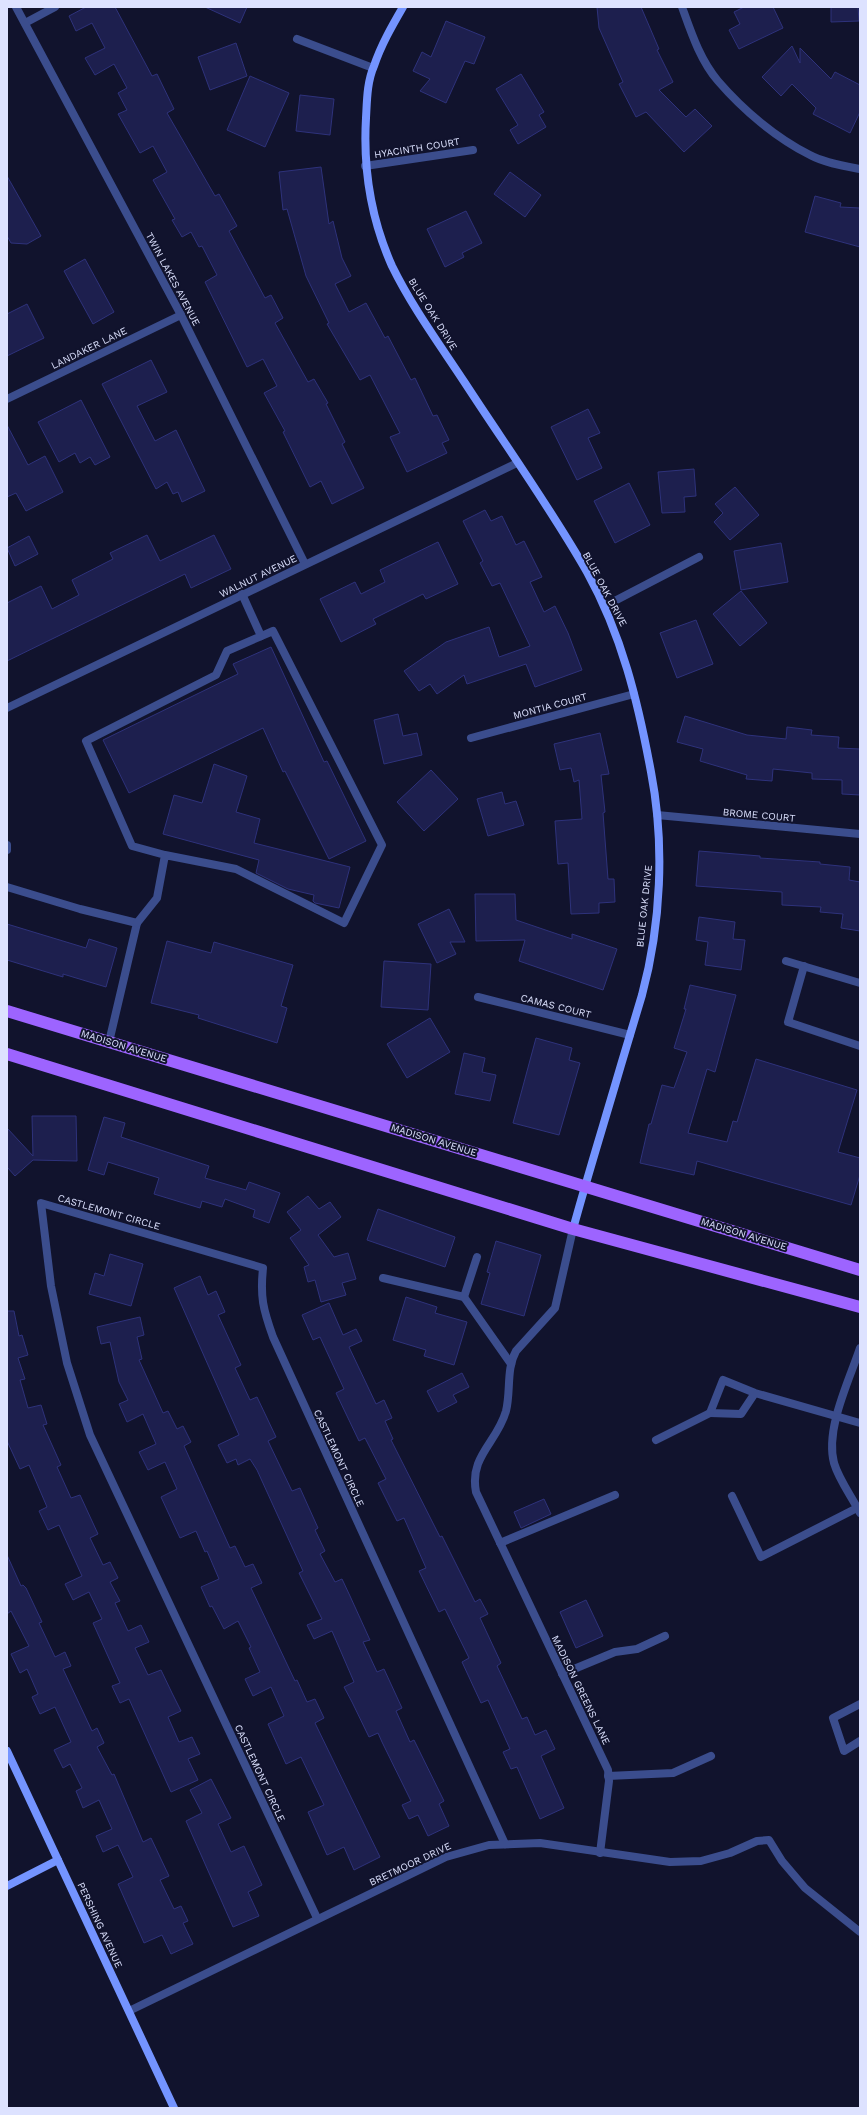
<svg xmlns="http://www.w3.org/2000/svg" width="867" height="2115" font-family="'Work Sans',sans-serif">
<rect width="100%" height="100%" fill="#11132d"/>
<g fill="#1d1f4e" stroke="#2e327b">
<path d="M86,7H115L152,76L157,74L174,109L167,113L215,196L219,194L237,226L229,231L265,298L271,295L283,318L275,323L308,382L314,379L328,403L326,404L345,442L342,444L364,488L332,504L321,481L310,487L283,432L285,431L264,393L277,386L263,359L247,367L205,282L217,275L202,246L199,247L191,232L182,237L172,220L175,219L153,180L167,172L153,146L140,153L118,114L127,110L118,93L127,88L114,64L95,75L85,58L105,48L92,23L76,31L69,16Z"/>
<path d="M205,7H247L240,23Z"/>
<path d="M597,7H641L659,49L657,50L673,82L659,90L686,117L695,109L712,126L684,152L646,112L636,117L619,84L623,82L599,28Z"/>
<path d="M744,7H773L783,28L739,49L729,30L740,24L734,12Z"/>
<path d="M831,7H858L859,21L831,22Z"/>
<path d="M446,21L485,37L474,64L465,61L446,103L420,91L430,79L413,71L422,52L431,57Z"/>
<path d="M236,43L247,76L210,90L198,57Z"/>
<path d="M792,46L800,63V48L831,79L835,72L860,85V112L850,133L813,114L816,108L792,84L781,96L762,77Z"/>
<path d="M521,74L544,112L539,115L546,127L518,144L510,130L518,125L496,89Z"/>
<path d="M250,76L289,93L265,147L227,130Z"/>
<path d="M300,95L334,99L330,135L296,131Z"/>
<path d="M321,167L329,224L333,221L342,258L351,276L335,284L349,312L366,303L385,338L388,336L411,380L415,378L433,416L437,415L449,440L442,443L447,453L407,472L390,437L400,433L370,375L360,380L327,324L329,323L306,276L287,209L283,210L279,172Z"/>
<path d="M510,172L541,195L525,217L494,194Z"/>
<path d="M7,176L41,236L27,244L11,243L7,236Z"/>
<path d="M815,196L841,203L840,207L860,208V247L805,232Z"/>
<path d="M466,211L482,243L462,253L464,257L445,267L427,229Z"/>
<path d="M85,259L114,312L93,324L64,271Z"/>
<path d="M27,304L44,338L7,356V314Z"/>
<path d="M151,360L167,392L137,406L155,441L176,430L205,491L182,502L178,492L173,494L167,482L156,489L102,384Z"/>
<path d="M81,400L110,457L95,465L90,457L80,463L75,453L59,462L38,422Z"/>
<path d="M588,409L600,433L588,438L602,468L577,480L551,427Z"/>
<path d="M7,425L28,465L45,456L63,492L26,511L16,493L7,497Z"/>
<path d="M694,469L696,496L684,497L685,512L662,513L658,472Z"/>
<path d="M629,483L650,525L615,543L594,501Z"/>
<path d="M735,487L759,515L730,540L714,522L723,513L715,504Z"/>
<path d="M485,510L491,521L502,516L516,545L524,541L542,577L530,582L544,612L555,606L568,633L582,670L535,687L526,664L467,684L464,675L437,694L430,684L419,691L404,671L446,642L489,627L499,657L530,646L500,583L492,586L480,563L483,561L463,521Z"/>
<path d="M147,535L160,561L214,535L231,569L191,588L185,574L7,661V603L41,586L52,609L79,595L72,580L113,559L110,553Z"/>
<path d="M29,536L38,554L15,566L7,548Z"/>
<path d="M438,542L458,584L426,599L423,594L373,619L376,624L341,642L320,599L355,582L361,594L385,582L380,570Z"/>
<path d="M781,543L788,582L741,590L734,551Z"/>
<path d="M741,591L767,623L740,646L713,614Z"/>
<path d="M696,620L713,664L677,678L660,633Z"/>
<path d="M271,647L324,762L327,761L366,841L329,859L285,771L283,772L263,728L129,793L103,740L238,674L233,664Z"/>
<path d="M398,714L403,736L417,733L422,755L384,764L374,720Z"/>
<path d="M685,716L747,735L786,739L787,727L812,730L811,735L839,737L838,748L860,749V795L842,794V780L812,779V773L773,769L772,781L746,779L747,775L700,761L703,749L677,742Z"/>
<path d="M600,733L609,774L601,775L605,812L603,813L608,879H614L615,902L599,903V913L571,914L568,863L558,864L555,821L582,819L579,780L574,782L571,768L560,770L554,744Z"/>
<path d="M214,764L247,776L236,812L260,819L254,843L350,867L339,908L315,903L313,901L314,895L288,889L256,873L259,860L163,834L174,795L202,803Z"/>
<path d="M431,770L458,799L424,831L397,802Z"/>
<path d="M502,792L505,804L516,801L524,825L488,836L477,799Z"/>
<path d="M699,851L760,856V858L820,862V864L850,867L849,880L860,882V931L841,928L843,914L820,912L821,907L782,905V892L696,886Z"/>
<path d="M475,894H515L516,920L572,939V934L617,949L603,990L519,961L525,940L476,941Z"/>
<path d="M449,909L465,942H450L456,954L437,963L418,924Z"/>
<path d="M699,917L735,922L733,939L745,940L741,970L705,965L708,942L696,940Z"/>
<path d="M7,924L86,948L89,939L117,948L106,987L63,974V977L7,960Z"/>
<path d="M167,941L211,953L214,942L293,965L281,1006L287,1008L277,1043L198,1018L199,1015L151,1003Z"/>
<path d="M384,961L431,964L428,1010L381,1007Z"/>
<path d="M690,985L736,995L715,1072L707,1069L688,1133L727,1142L733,1121L737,1122L756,1059L857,1090L838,1152L860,1158V1175L851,1205L697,1161L694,1175L640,1163L649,1124H651L662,1085L674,1088L687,1052L674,1048L686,1009H684Z"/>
<path d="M430,1018L450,1052L407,1078L387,1044Z"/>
<path d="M536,1038L572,1048L569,1060L580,1063L559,1135L513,1123Z"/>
<path d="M464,1053L485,1058L482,1072L496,1075L490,1101L455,1094Z"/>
<path d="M32,1116H76L77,1161L33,1160L15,1176L7,1167V1128L33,1156Z"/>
<path d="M104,1117L125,1123L121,1137L209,1166L205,1178L246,1190L249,1182L280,1193L269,1223L253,1217L255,1210L225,1199L222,1207L202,1201L200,1208L154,1194L159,1178L108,1162L104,1175L88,1170Z"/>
<path d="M308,1196L319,1209L330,1202L341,1217L318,1235L334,1257L348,1253L356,1279L342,1283L346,1295L321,1302L315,1280L308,1282L304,1267L309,1265L290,1238L301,1230L287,1212Z"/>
<path d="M378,1209L455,1237L445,1267L367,1240Z"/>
<path d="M496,1241L541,1255L524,1316L481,1304L490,1273L487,1272Z"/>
<path d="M110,1254L143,1264L131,1306L89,1294L95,1273L104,1276Z"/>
<path d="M200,1276L208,1295L216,1291L225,1312L218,1315L241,1365L235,1368L250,1400L257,1397L276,1437L268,1441L292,1491L300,1488L318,1528L315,1530L325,1551L320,1554L335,1582L342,1579L350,1596L370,1640L363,1642L377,1672L384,1669L402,1708L396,1711L410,1742L414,1740L444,1801L439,1804L449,1826L428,1836L418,1815L409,1819L402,1805L411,1801L382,1742L378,1733L369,1737L352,1702L344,1687L354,1682L332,1631L314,1639L307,1625L322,1619L299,1573L303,1571L257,1470L250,1459L238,1465L236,1459L227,1463L218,1445L239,1435L174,1288Z"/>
<path d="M406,1297L437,1307L435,1313L467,1322L454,1365L424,1356L426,1350L393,1340Z"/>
<path d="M329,1303L343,1335L356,1329L362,1341L349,1347L376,1404L384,1400L392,1418L385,1421L393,1439L391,1440L440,1537L442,1536L475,1602L480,1599L488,1614L480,1618L501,1663L497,1666L522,1719L527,1717L535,1735L546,1730L555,1749L541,1756L564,1808L540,1819L517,1767L511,1769L503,1752L510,1749L488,1700L481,1703L462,1662L469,1658L445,1609L439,1612L419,1571L426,1568L404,1518L397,1521L378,1483L386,1479L365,1438L359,1441L336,1393L344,1389L320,1337L313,1340L302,1315Z"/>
<path d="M7,1311H14L19,1336L22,1335L28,1355L18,1358L25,1379L20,1380L28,1408L41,1405L47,1424L43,1425L61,1465L57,1467L71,1498L80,1495L98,1534L90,1538L103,1565L110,1562L118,1578L110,1582L120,1601L115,1603L128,1631L141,1625L149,1642L135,1648L148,1675L161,1670L172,1693L181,1711L168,1717L179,1742L192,1737L200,1754L188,1759L198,1780L171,1792L129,1699L120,1703L112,1686L120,1683L93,1623L102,1619L89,1592L73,1600L65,1584L82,1576L59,1525L48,1530L39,1511L47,1507L29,1465L20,1469L7,1441Z"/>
<path d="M140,1317L144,1335L137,1337L142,1359L139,1360L163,1413L168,1411L177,1429L183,1426L191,1442L184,1446L230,1548L235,1546L245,1567L253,1564L262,1583L251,1588L295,1681L297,1680L307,1702L315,1699L324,1718L315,1723L380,1857L354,1870L344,1847L327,1855L308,1812L324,1805L301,1757L286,1764L268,1724L284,1716L271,1687L253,1696L245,1679L260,1672L249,1648L251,1647L238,1621L224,1629L212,1606L210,1607L201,1587L219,1579L207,1551L205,1552L196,1531L180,1538L161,1497L177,1489L165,1462L148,1470L139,1452L156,1444L143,1414L127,1422L119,1404L128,1400L119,1382L110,1342L101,1344L97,1327Z"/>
<path d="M462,1373L469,1387L453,1395L457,1402L438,1412L427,1391Z"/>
<path d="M544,1499L551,1514L521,1528L514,1512Z"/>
<path d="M7,1555L21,1586L23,1585L26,1588L42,1622L39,1623L55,1657L65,1652L71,1666L63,1669L92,1731L97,1728L104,1743L97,1747L112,1775L114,1774L143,1842L151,1838L169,1876L160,1880L174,1909L181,1906L188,1921L183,1923L193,1944L171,1954L162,1935L144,1943L118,1884L133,1877L118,1845L103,1852L96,1836L112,1829L99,1800L83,1808L76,1791L82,1788L70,1764L63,1768L54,1750L71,1742L55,1707L40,1714L32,1697L38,1694L27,1669L20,1673L11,1654L29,1646L11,1611L7,1614Z"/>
<path d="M586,1600L603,1636L576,1648L560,1612Z"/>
<path d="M211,1779L231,1818L218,1824L231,1852L244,1846L262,1885L248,1892L259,1916L233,1927L186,1821L202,1813L190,1790Z"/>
</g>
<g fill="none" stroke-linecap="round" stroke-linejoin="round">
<g stroke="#3b4d8d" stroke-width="8">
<path d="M25,23L55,7"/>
<path d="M562,1674L615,1652L637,1649L665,1636"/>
<path d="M608,1776L673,1773L711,1756"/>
</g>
<g stroke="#3b4d8d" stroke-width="8">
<path d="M16,7L181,315L305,564"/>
<path d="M682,7C691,32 700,60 718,81C743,110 776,138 810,155C825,163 844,166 860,169"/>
<path d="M297,39L373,68"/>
<path d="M365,166L473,150"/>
<path d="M7,399L181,315"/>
<path d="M242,594L261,636"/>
<path d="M605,606L699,557"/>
<path d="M7,708L517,463"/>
<path d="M471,738L634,694"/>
<path d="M657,815L860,834"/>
<path d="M7,845V850"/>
<path d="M7,887L80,909L137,923L109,1042"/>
<path d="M137,923L157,898L165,855L236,869L344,923L382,845L273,631L227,651L216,675L86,741L132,846L165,855"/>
<path d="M786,961L860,983"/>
<path d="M804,966L788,1022L860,1046"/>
<path d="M478,997L630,1035"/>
<path d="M573,1229L555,1308L516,1351C506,1369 511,1391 506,1411C497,1443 469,1456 476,1492L608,1770L609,1781L600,1853"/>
<path d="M383,1278L464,1297L511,1364"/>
<path d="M464,1297L477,1257"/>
<path d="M860,1348C849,1381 825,1429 834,1463C839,1480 852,1497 860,1513"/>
<path d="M755,1393L741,1414L710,1413L723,1380L755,1393L860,1423"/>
<path d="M656,1440L710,1413"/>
<path d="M732,1496L761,1557L857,1508"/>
<path d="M500,1543L615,1495"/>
<path d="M860,1704L833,1718L844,1751L860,1741"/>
<path d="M317,1918L90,1435L67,1363L51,1286L41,1203L263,1268C260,1297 263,1309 273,1337L505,1844"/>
<path d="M129,2011L446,1857L489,1845L540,1843L670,1862L701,1861L730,1853L757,1841L769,1840L782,1861L805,1888L860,1932"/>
</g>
<g stroke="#7494ff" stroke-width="8">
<path d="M403,7C392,26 381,45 374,66C367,82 367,100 366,118C363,169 371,219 392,266C412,307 440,345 465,383C506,446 550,507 587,572C622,635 638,702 651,772C665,844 661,925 642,995C635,1018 628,1041 621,1065C605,1120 588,1174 573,1229"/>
<path d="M7,1751L174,2108"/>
<path d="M7,1886L58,1860"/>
</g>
<g stroke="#9d64ff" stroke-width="12">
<path d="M7,1011L860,1270"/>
<path d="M7,1054L573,1229L860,1307"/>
</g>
</g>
<g text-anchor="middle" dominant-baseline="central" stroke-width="4" stroke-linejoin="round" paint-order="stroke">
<g font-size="10" fill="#dde2ff" stroke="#11132d">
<text transform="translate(417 148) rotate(-9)">HYACINTH COURT</text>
<text transform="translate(173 279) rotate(62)">TWIN LAKES AVENUE</text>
<text transform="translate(433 314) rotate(58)">BLUE OAK DRIVE</text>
<text transform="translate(89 348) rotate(-26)">LANDAKER LANE</text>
<text transform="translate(258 576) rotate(-26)">WALNUT AVENUE</text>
<text transform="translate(605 589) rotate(62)">BLUE OAK DRIVE</text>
<text transform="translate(550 706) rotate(-15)">MONTIA COURT</text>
<text transform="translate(759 815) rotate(5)">BROME COURT</text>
<text transform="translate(644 906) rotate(-84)">BLUE OAK DRIVE</text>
<text transform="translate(556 1006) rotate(14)">CAMAS COURT</text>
<text transform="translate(124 1046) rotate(17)">MADISON AVENUE</text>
<text transform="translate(434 1140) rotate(17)">MADISON AVENUE</text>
<text transform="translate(109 1212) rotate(16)">CASTLEMONT CIRCLE</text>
<text transform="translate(744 1234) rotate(17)">MADISON AVENUE</text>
<text transform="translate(339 1458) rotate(65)">CASTLEMONT CIRCLE</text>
<text transform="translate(581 1690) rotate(64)">MADISON GREENS LANE</text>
<text transform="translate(260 1773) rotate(65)">CASTLEMONT CIRCLE</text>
<text transform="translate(410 1864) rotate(-25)">BRETMOOR DRIVE</text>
<text transform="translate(100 1925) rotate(65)">PERSHING AVENUE</text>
</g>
</g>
<rect width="867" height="2115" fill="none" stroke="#dde2ff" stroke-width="16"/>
</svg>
